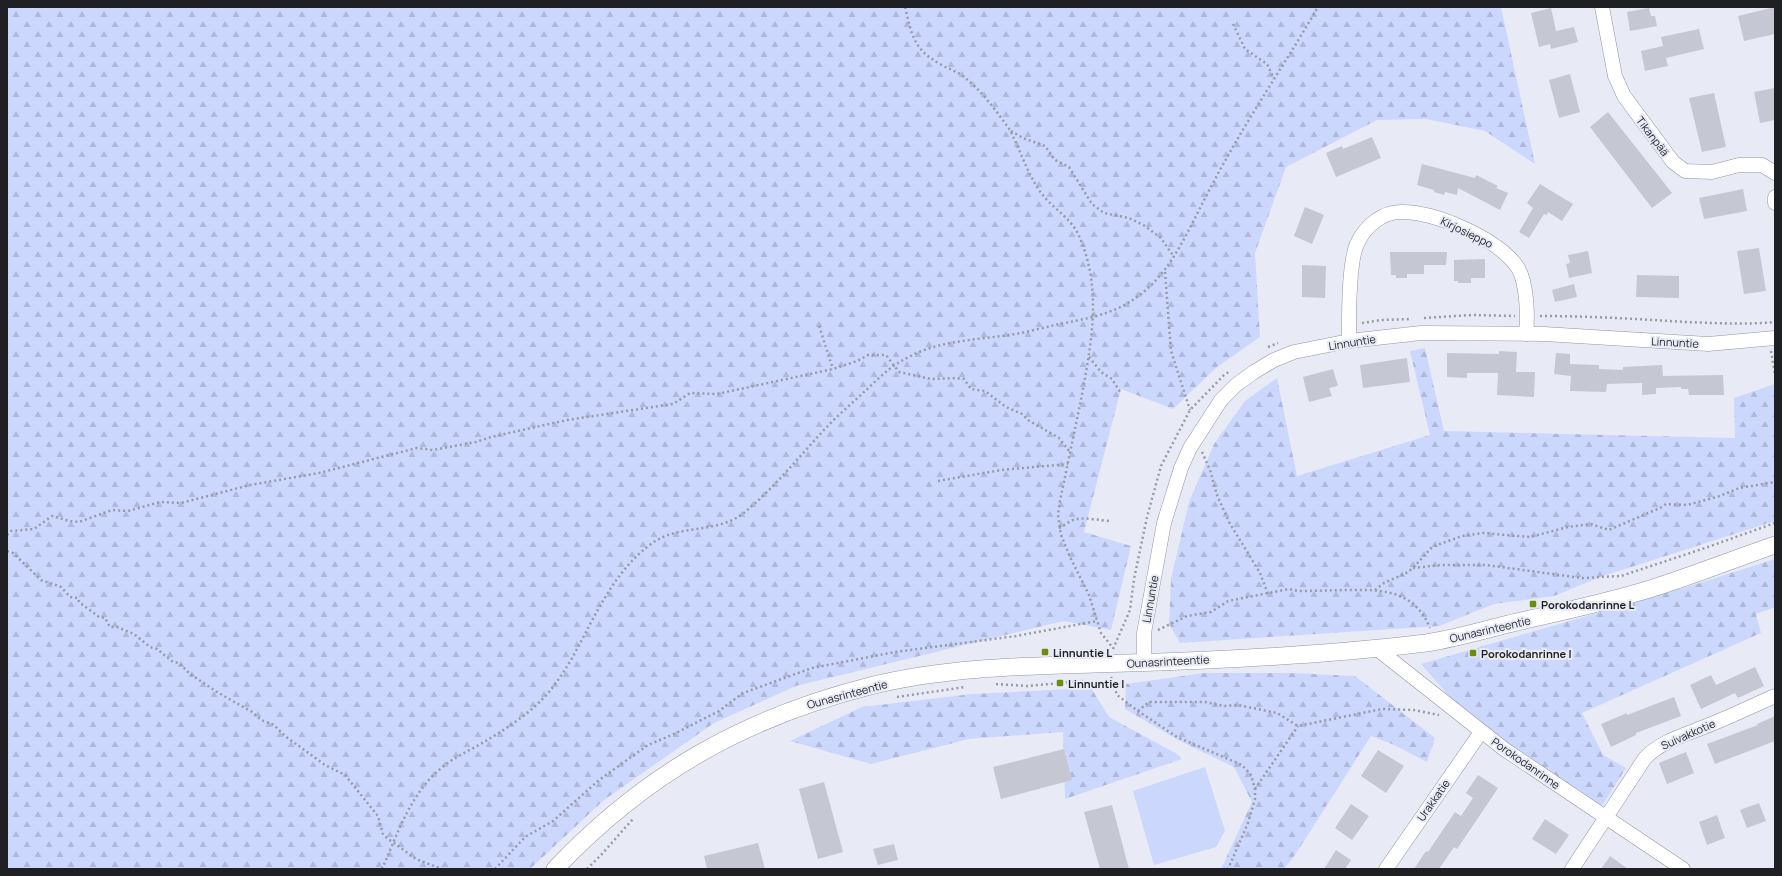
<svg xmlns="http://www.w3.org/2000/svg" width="1782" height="876" font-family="Manrope,sans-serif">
<defs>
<pattern id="forest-firs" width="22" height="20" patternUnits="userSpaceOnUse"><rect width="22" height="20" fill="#ccd7fe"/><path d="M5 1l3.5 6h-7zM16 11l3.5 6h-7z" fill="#afb8da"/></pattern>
</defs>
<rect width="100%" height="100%" fill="#e8ebf6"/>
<path fill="#ccd7fe" d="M1205,767L1225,831L1216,847L1154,865L1133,791Z"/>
<g fill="url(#forest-firs)">
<path d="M7,7H1501L1535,164L1485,131L1426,119L1377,120L1286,167L1255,253L1260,337L1217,367L1173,409L1121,389L1084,532L1131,546L1111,630L1063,621L796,686L714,723L604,800L530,869H7Z"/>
<path d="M1425,348L1444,431L1735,438L1734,398L1775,384V521L1600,577L1554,596L1494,604L1439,626L1180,643L1169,624L1171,579L1189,502L1214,444L1245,401L1277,378L1297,476L1430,435L1410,351Z"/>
<path d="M1775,559V607L1756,614L1761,633L1582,713L1603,755L1626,768L1602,806L1481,732L1421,664L1690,586Z"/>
<path d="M1204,673H1291L1355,676L1435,738L1427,762L1392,744L1371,736L1295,855L1284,869H1221L1252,802L1234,767L1180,741L1125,709L1126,684Z"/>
<path d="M1091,688L1109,717L1177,754L1182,759L1065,799L1063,732L969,739L871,764L790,741L862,707L972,694Z"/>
</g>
<g fill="#c5c8d3">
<path d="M1775,7V34L1744,41L1738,16Z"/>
<path d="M1551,8L1556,31L1574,27L1578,42L1551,49L1550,44L1539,47L1531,13Z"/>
<path d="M1649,8L1651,16H1655L1657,26L1630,31L1627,12Z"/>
<path d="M1699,29L1704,49L1666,58L1668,66L1645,71L1641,51L1663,46L1661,37Z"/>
<path d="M1570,74L1580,112L1559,118L1549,80Z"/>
<path d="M1775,88V120L1760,123L1754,92Z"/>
<path d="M1714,93L1726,147L1702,152L1689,98Z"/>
<path d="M1608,112L1672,193L1652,208L1590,127Z"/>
<path d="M1372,137L1381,158L1336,177L1326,153L1342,146L1343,149Z"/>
<path d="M1422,164L1475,178L1476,175L1498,186L1496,188L1508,193L1500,210L1458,188L1457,195L1445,192L1444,195L1434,192V190L1417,185Z"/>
<path d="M1540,184L1573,204L1562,221L1548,212L1547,215L1544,214L1529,238L1519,232L1533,208L1527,203Z"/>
<path d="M1743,189L1747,211L1704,219L1699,198Z"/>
<path d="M1305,207L1324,215L1312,244L1294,236Z"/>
<path d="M1759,248L1766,291L1744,294L1737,251Z"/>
<path d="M1588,251L1592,273L1569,278L1566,264L1570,263L1568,255Z"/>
<path d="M1390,252H1447L1446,265H1424V274H1407V278H1396V275H1391Z"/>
<path d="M1485,259V278H1471V283H1458V281H1454V260Z"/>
<path d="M1302,265L1326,266L1325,298L1302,297Z"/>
<path d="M1637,275L1679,276V298L1636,297Z"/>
<path d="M1574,284L1577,297L1555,302L1552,290Z"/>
<path d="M1499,351L1517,352L1516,372H1535L1534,397L1497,395L1498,373H1467V378L1447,377V353L1499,354Z"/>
<path d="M1556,353L1570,354V364L1599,365V369L1623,370V367L1662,365L1663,376L1723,375L1724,395H1689L1688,389H1681V387L1656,388V394L1642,395V383L1607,384L1606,392L1570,391L1571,376L1554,374Z"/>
<path d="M1407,358L1410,382L1363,388L1360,365Z"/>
<path d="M1333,369L1338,386L1329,388L1332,396L1309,402L1303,377Z"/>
<path d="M1755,667L1764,686L1738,698L1735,693L1701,709L1690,685L1711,675L1716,685Z"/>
<path d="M1674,697L1681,716L1636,733V735L1611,747L1601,724L1627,713V715Z"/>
<path d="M1775,716V741L1715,764L1707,744L1758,725L1757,724Z"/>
<path d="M1064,749L1072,780L1001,799L993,767Z"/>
<path d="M1378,750L1404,766L1386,793L1361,776Z"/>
<path d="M1686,752L1694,773L1667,784L1659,763Z"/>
<path d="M1478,775L1498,788L1478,818L1457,849L1454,847L1439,869H1414L1426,851L1428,852L1455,812L1461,816L1473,798L1466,793Z"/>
<path d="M824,782L843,852L818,859L799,789Z"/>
<path d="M1759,803L1766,821L1747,828L1740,810Z"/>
<path d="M1351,804L1369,816L1352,840L1335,828Z"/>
<path d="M1112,805L1129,869H1100L1084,812Z"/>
<path d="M1717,815L1725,838L1707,845L1699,822Z"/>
<path d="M1545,819L1569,835L1556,854L1532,839Z"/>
<path d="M758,843L765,869H707L704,856Z"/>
<path d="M894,844L898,860L878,865L873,849Z"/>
<path d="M1336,850L1351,860L1345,869H1324Z"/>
<path d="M1610,856L1628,869H1601Z"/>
</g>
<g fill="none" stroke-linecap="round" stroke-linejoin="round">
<defs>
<g id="minor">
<path d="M1602,7L1615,76L1624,96L1673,162L1685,171L1712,172L1739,165H1762L1775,173"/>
<path d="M1775,197V203"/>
<path d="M1349,341C1349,320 1348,260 1358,242C1365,227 1382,212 1400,212C1435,211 1499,239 1518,268C1527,283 1528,316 1526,334"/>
<path d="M1376,648L1504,749L1683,869"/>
<path d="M1144,663V633L1164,523L1181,468L1190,448L1221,400L1236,385L1254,372L1274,360L1294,352L1349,341L1421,333L1544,334L1708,344L1775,338"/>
<path d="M1386,869L1481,732"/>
<path d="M1572,869L1645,758C1662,741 1682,736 1704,727C1728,718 1752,706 1775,696"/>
</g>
<path id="tertiary" d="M555,869C645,774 744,718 870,686C954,665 1043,666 1128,663C1227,660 1327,655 1426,643C1453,639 1481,631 1508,624C1556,613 1605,603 1653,588C1694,575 1734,559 1775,545"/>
</defs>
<use href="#minor" stroke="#92949f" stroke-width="15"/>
<use href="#tertiary" stroke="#92949f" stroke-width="18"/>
<g stroke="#989aa2" stroke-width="2.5" stroke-dasharray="2 3" stroke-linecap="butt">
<path d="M905,7C912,35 913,49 940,64C948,69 957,71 964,77C982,91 997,112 1010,130C1020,150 1027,172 1039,190C1050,207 1071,217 1079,236C1103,290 1091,344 1081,400C1074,433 1067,467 1060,501L1058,515L1061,535L1070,557L1089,595L1101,633L1113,648"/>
<path d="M1233,24L1245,49L1267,64L1274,79"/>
<path d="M1011,131L1023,138L1045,146L1055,160L1069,167L1092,204L1104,213L1129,218L1145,226L1161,238L1174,257"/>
<path d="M1165,272L1171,351L1190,410"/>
<path d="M1540,316C1589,316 1638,319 1686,322C1716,323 1746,325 1775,322"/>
<path d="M1424,318L1471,315L1515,316"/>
<path d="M1362,323L1381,320L1411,319"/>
<path d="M819,326L833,369"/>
<path d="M1268,347L1278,343"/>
<path d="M1771,351L1775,374"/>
<path d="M1089,357L1101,372L1112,379L1120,392"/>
<path d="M1202,452L1210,470L1217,495L1229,522L1260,573L1268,594"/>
<path d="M938,481L1001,470L1068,464"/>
<path d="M1059,528C1064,526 1068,522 1073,520C1082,516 1101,521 1111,521"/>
<path d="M7,535L11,531L34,529L52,516L69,521L79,522L112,510L128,511L160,502L181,503L250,485L319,473L417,448L433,450L476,442L491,437L567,420L673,404L690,393L717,394L833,369L857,361L868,355H886L899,372L931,379L956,378L964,379L971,389L985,391L1006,407L1022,414L1028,420L1059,438L1070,452"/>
<path d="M7,551L13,553L41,580L61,587L70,597L78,598L79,602L99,617L105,618L110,627H117L134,634L150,647L157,649L173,662L179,663L190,674L217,692L252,712L261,720L274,725L285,736L325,765L345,775L378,816L383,834L387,838L416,859L442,869"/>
<path d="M1413,568L1440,565H1486L1582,578L1621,576L1705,548L1775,523"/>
<path d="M1375,590L1384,583L1406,573L1413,568L1432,547L1462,536L1483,533L1530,537L1568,527L1591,524L1609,530L1662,507L1666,504L1687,505L1720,496L1739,488L1775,482"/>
<path d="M1158,630L1187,616L1211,612L1228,601L1289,589L1298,591C1317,591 1335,590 1354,590C1388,589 1416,594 1430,628"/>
<path d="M1113,649L1130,610L1134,579L1147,517L1161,466L1190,410L1224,375L1230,371"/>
<path d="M1111,677L1117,695L1138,711L1177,737L1242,765L1251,775L1255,789V799L1248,823L1228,869"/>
<path d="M996,684L1027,686L1083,681"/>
<path d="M897,697L965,687"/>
<path d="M1138,711L1149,702H1205L1224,706L1238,705L1277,713L1298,726L1382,709L1414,710L1439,715"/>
<path d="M1255,789L1298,726"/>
<path d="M382,869C397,835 410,795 439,770C452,758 469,751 484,742C507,728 531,713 548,693C557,683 564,671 571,660C594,619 612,573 651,544C679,523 717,535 745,512C774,488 798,458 824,430C836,417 850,405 863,393C876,381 889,367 905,359C934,342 970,340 1002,336C1020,334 1038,329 1055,325C1084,319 1113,315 1137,297C1166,276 1180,247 1196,216C1210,188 1225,160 1241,133C1266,91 1293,50 1318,7"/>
<path d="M495,869L525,837L553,821L599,780L648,745L674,734L719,711L743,693L812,668L895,652L1016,636L1097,621"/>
<path d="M587,869L601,855L633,819"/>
</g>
<use href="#minor" stroke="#fff" stroke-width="14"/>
<use href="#tertiary" stroke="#fff" stroke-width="17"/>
</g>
<g fill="#6e8d0d" stroke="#e8ebf6" stroke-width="1.5">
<rect x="1529" y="600" width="8" height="8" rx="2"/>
<rect x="1041" y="648" width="8" height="8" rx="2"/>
<rect x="1469" y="649" width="8" height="8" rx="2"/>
<rect x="1056" y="679" width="8" height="8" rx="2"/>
</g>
<g text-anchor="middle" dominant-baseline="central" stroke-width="4" stroke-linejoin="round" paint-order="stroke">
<g font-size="11" fill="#1f2024" stroke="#e8ebf6">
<text transform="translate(1653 136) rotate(53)">Tikanpää</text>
<text transform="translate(1467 232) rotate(26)">Kirjosieppo</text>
<text transform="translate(1352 342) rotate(-9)">Linnuntie</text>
<text transform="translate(1675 342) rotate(3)">Linnuntie</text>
<text transform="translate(1150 599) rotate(-80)">Linnuntie</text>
<text transform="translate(1490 629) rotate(-13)">Ounasrinteentie</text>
<text transform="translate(1168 661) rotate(-3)">Ounasrinteentie</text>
<text transform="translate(847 694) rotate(-15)">Ounasrinteentie</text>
<text transform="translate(1688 734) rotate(-24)">Suivakkotie</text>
<text transform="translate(1526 763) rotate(35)">Porokodanrinne</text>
<text transform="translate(1433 800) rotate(-55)">Urakkatie</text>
</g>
<g font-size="11" font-weight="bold" fill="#1f2024" stroke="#e8ebf6" text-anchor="start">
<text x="1541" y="604">Porokodanrinne L</text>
<text x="1053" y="652">Linnuntie L</text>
<text x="1481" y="653">Porokodanrinne I</text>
<text x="1068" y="683">Linnuntie I</text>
</g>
</g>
<rect width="1782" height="876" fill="none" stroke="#1f2024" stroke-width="16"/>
</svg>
